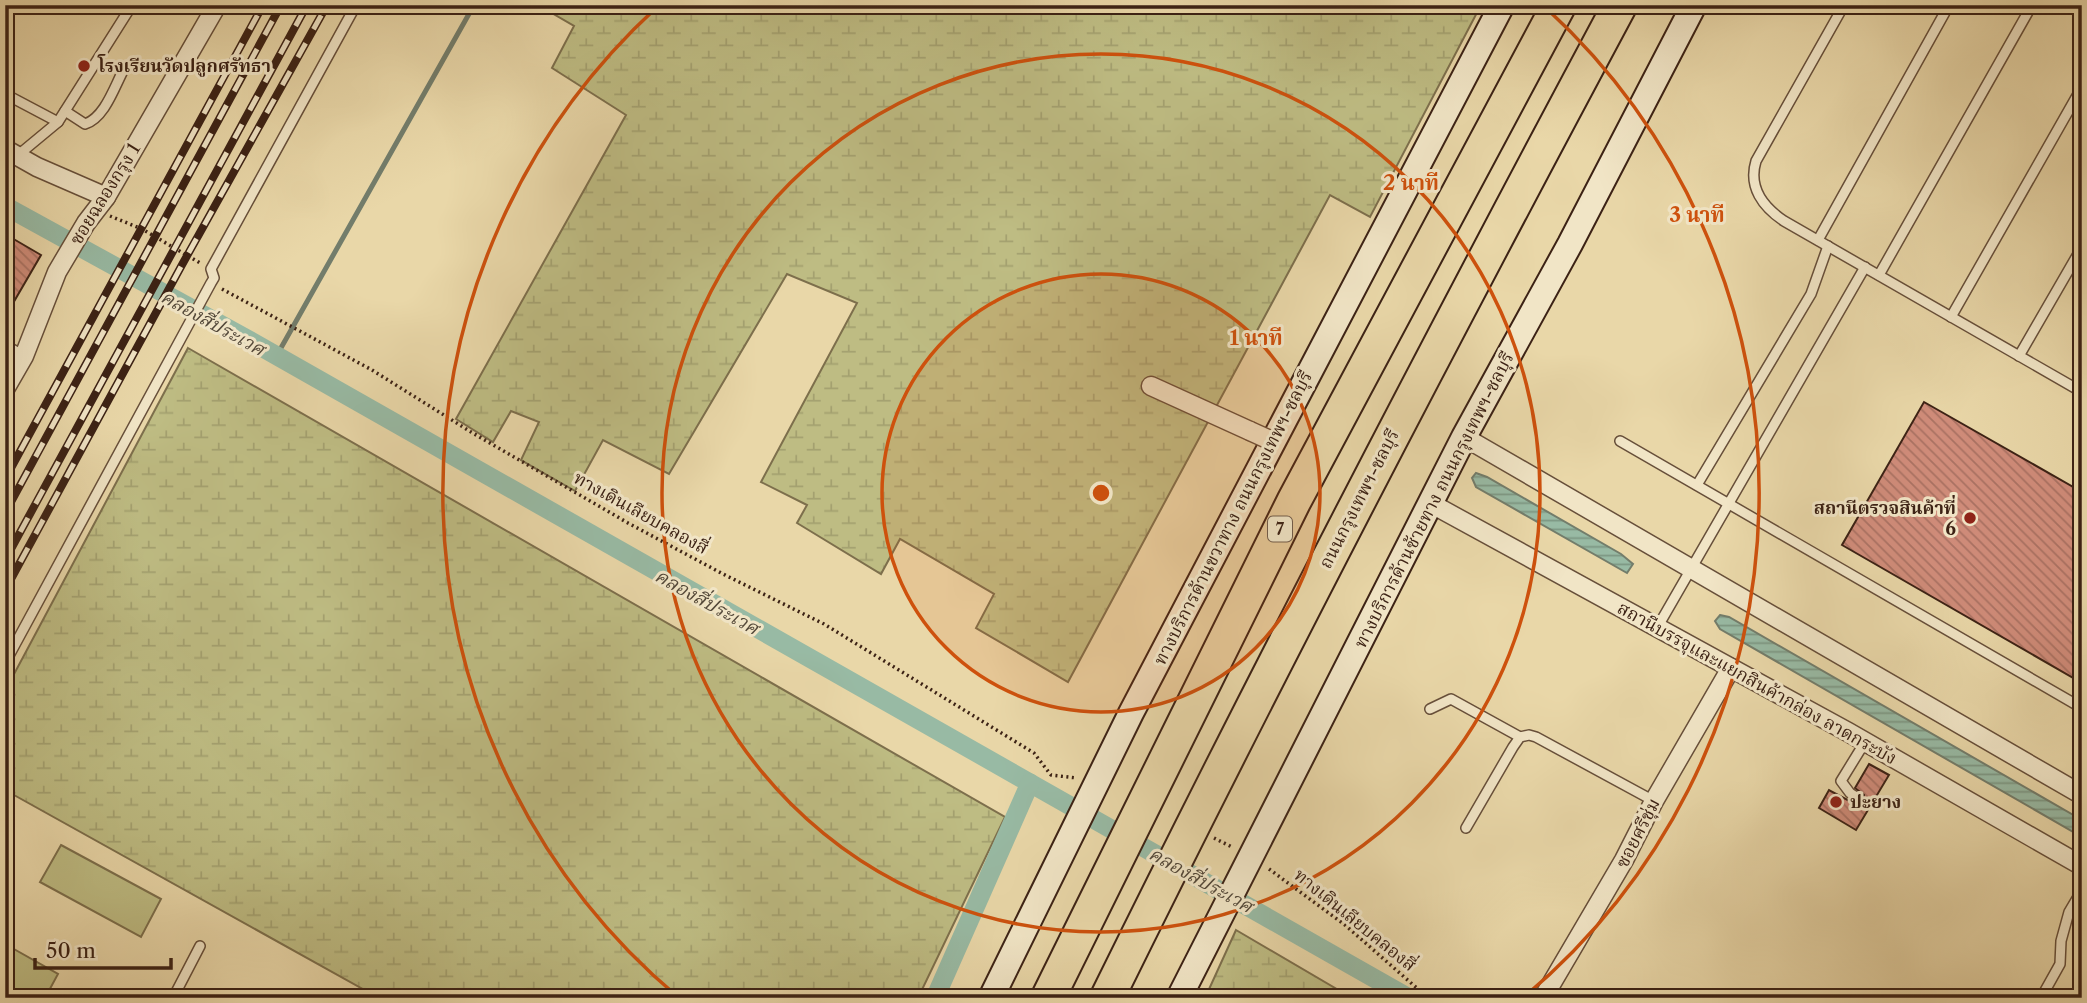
<svg xmlns="http://www.w3.org/2000/svg" width="2087" height="1003" font-family="'Libre Caslon Text','Noto Serif Thai',serif">
<defs>
<pattern id="wetland-marsh" width="20" height="14" patternUnits="userSpaceOnUse" patternTransform="scale(1.75)"><rect width="20" height="14" fill="#bebc83"/><path d="M1 5h8M5 5V1M11 12h8M15 12V8" fill="none" stroke="#a4a170"/></pattern>
<pattern id="water-rules" width="6" height="5" patternUnits="userSpaceOnUse" patternTransform="scale(1.75)"><rect width="6" height="5" fill="#98baa4"/><path d="M0 2.5h6" fill="none" stroke="#7d9784"/></pattern>
<pattern id="building-back-hatch" width="6" height="6" patternUnits="userSpaceOnUse" patternTransform="scale(1.75)"><rect width="6" height="6" fill="#d08c7a"/><path d="M-1 5l2 2M0 0l6 6M5-1l2 2" fill="none" stroke="#aa7263"/></pattern>
</defs>
<rect width="100%" height="100%" fill="#e9d7a8"/>
<filter id="stains"><feTurbulence type="fractalNoise" baseFrequency=".00286" numOctaves="4"/><feColorMatrix values="0 0 0 0 .2 0 0 0 0 .09 0 0 0 0 .02 0 0 0 .5 -.17"/></filter>
<radialGradient id="worn" r=".72"><stop offset=".6" stop-color="#630" stop-opacity="0"/><stop offset="1" stop-color="#630" stop-opacity=".3"/></radialGradient>
<g fill="url(#wetland-marsh)" stroke="#7d6f4c" stroke-width="2">
<path d="M538,5H1481L1370,217L1330,195L1068,682L976,628L994,594L900,539L881,574L797,523L807,505L761,482L857,303L787,274L669,474L603,440L575,491L521,460L539,422L511,411L493,442L456,419L626,115L552,68L574,26Z"/>
<path d="M188,348L1005,817L918,998H379L5,790V691Z"/>
<path d="M1236,930L1352,998H1205Z"/>
</g>
<g fill="#bebc83" stroke="#7d6f4c" stroke-width="2">
<path d="M61,845L161,899L141,937L40,882Z"/>
<path d="M5,944L58,974L45,998H18L5,990Z"/>
</g>
<g fill="url(#water-rules)" stroke="#737d6b" stroke-width="2">
<path d="M1476,473L1487,477L1621,554L1633,564L1627,573L1476,487L1472,478Z"/>
<path d="M1720,615L1729,617L2082,820V837L1720,629L1715,621Z"/>
</g>
<g fill="none" stroke-linecap="round" stroke-linejoin="round">
<path stroke="#737d6b" stroke-width="5" d="M277,355L474,5"/>
<g stroke="#98baa4" stroke-width="19">
<path d="M5,206L249,340L1409,998"/>
<path d="M935,998L1030,783"/>
</g>
</g>
<g fill="url(#building-back-hatch)" stroke="#3c2215" stroke-width="2">
<path d="M5,234L41,255L5,317Z"/>
<path d="M1924,402L2082,492V683L1842,545Z"/>
<path d="M1869,764L1889,775L1856,830L1819,808L1829,790L1855,804H1862L1864,795L1855,788Z"/>
</g>
<g fill="none" stroke-linecap="round" stroke-linejoin="round">
<defs>
<g id="lane">
<path d="M1844,5L1756,161C1748,187 1763,207 1784,221L2082,392"/>
<path d="M5,94L58,122"/>
<path d="M65,111L85,124C105,118 115,85 124,69"/>
<path d="M17,156L58,122L132,5"/>
<path d="M1818,240L1949,5"/>
<path d="M1879,275L2032,5"/>
<path d="M1951,317L2082,87"/>
<path d="M5,345L24,356"/>
<path d="M2019,356L2082,247"/>
<path d="M1620,441L2082,708"/>
<path d="M1697,485L1811,294L1828,246"/>
<path d="M1657,628L1865,267"/>
<path d="M5,663L211,283L214,278L211,269L356,5"/>
<path d="M1430,709L1451,699L1520,737"/>
<path d="M1858,798L1850,793L1841,781L1865,742"/>
<path d="M1466,828L1513,747L1520,737L1529,735L1536,737L1654,801"/>
<path d="M2043,994L2082,996"/>
<path d="M173,998L200,946"/>
<path d="M2041,998L2060,964L2061,941L2069,912L2082,890"/>
</g>
<g id="street">
<path d="M5,149L37,167L106,197"/>
<path d="M1151,386L1250,431"/>
<path d="M5,389L24,356L57,272L86,223L106,197L217,5"/>
<path d="M1464,437L2082,795"/>
<path d="M1430,503L1848,732L2082,866"/>
<path d="M1543,998L1624,860L1654,801L1731,668"/>
</g>
<g id="secondary">
<path d="M991,998L1131,713L1502,5"/>
<path d="M1179,998L1464,437L1570,244L1694,5"/>
</g>
<g id="highway">
<path d="M1048,998L1294,501L1559,5"/>
<path d="M1107,998C1272,663 1444,334 1620,5"/>
</g>
</defs>
<use href="#lane" stroke="#674f3a" stroke-width="12"/>
<use href="#street" stroke="#674f3a" stroke-width="21"/>
<use href="#secondary" stroke="#3c2215" stroke-width="28"/>
<use href="#highway" stroke="#3c2215" stroke-width="37"/>
<g stroke="#3c2215" stroke-width="3.5" stroke-dasharray="2 3.5" stroke-linecap="butt">
<path d="M110,216L142,229L200,263"/>
<path d="M222,289L372,370L471,432L628,523L723,574L824,624L1034,753L1051,775L1077,778"/>
<path d="M1214,838L1232,847"/>
<path d="M1269,869L1345,925L1419,990L1436,998"/>
</g>
<use href="#lane" stroke="#f1e5c6" stroke-width="9"/>
<use href="#street" stroke="#f1e5c6" stroke-width="18"/>
<use href="#secondary" stroke="#f1e5c6" stroke-width="24"/>
<use href="#highway" stroke="#e9d7a8" stroke-width="33"/>
<defs>
<g id="rail">
<path d="M5,479L263,5"/>
<path d="M5,513L281,5"/>
<path d="M5,560L307,5"/>
<path d="M5,590L183,263L327,5"/>
</g>
</defs>
<use href="#rail" stroke="#3c2215" stroke-width="8"/>
<use href="#rail" stroke="#f1e5c6" stroke-width="5" stroke-dasharray="16" stroke-linecap="butt"/>
<defs>
<path id="street-bridge" d="M1250,431L1272,441"/>
</defs>
<use href="#street-bridge" stroke="#674f3a" stroke-width="21" stroke-linecap="butt"/>
<use href="#street-bridge" stroke="#f1e5c6" stroke-width="18"/>
</g>
<circle cx="1101" cy="493" r="219" fill="#ce510d" fill-opacity=".12"/>
<g fill="none" stroke="#ce510d" stroke-width="3.5">
<circle cx="1101" cy="493" r="219"/>
<circle cx="1101" cy="493" r="439"/>
<path d="M678 997A658 658 0 0 1 656 8M1546 8A658 658 0 0 1 1524 997"/>
</g>
<g fill="#8f2418" stroke="#f1e5c6" stroke-width="2.5">
<circle cx="84" cy="66" r="7"/>
<circle cx="1970" cy="518" r="7"/>
<circle cx="1836" cy="802" r="7"/>
</g>
<g text-anchor="middle" dominant-baseline="central" stroke-width="6" stroke-linejoin="round" paint-order="stroke">
<rect fill="#f1e5c6" stroke="#725c4a" stroke-width="2" x="1268" y="516.5" width="24" height="25" rx="5"/>
<g font-size="16" font-weight="bold" fill="#3c2215">
<text x="1280" y="529">7</text>
</g>
<g font-size="18" font-weight="bold" fill="#3c2215" stroke="#f1e5c6" text-anchor="start">
<text x="98" y="66">โรงเรียนวัดปลูกศรัทธา</text>
<text x="1956" y="508" text-anchor="end">สถานีตรวจสินค้าที่<tspan x="1956" dy="21">6</tspan></text>
<text x="1850" y="802">ปะยาง</text>
</g>
<g font-size="18" fill="#3c2215" stroke="#f1e5c6">
<text transform="translate(105 194) rotate(-58)">ซอยฉลองกรุง 1</text>
<text transform="translate(1359 499) rotate(-63)">ถนนกรุงเทพฯ-ชลบุรี</text>
<text transform="translate(1434 500) rotate(-63)">ทางบริการด้านซ้ายทาง ถนนกรุงเทพฯ-ชลบุรี</text>
<text transform="translate(641 513) rotate(29)">ทางเดินเลียบคลองสี่</text>
<text transform="translate(1233 518) rotate(-63)">ทางบริการด้านขวาทาง ถนนกรุงเทพฯ-ชลบุรี</text>
<text transform="translate(1757 683) rotate(29)">สถานีบรรจุและแยกสินค้ากล่อง ลาดกระบัง</text>
<text transform="translate(1638 833) rotate(-63)">ซอยศรีชุ่ม</text>
<text transform="translate(1355 920) rotate(39)">ทางเดินเลียบคลองสี่</text>
</g>
<g font-size="19" font-style="italic" fill="#534839" stroke="#f1e5c6">
<text transform="translate(213 323) rotate(29)">คลองสี่ประเวศ</text>
<text transform="translate(707 602) rotate(29)">คลองสี่ประเวศ</text>
<text transform="translate(1201 880) rotate(29)">คลองสี่ประเวศ</text>
</g>
</g>
<circle cx="1101" cy="493" r="10" fill="#ce510d" stroke="#f1e5c6" stroke-width="3.5"/>
<g font-size="21" text-anchor="middle" font-weight="bold" fill="#ce510d" stroke="#f1e5c6" stroke-width="6" stroke-linejoin="round" paint-order="stroke">
<text x="1411" y="190">2 นาที</text>
<text x="1697" y="222">3 นาที</text>
<text x="1256" y="345">1 นาที</text>
</g>
<rect width="2087" height="1003" fill="none" stroke="#e9d7a8" stroke-width="28"/>
<rect x="7" y="7" width="2073" height="989" fill="none" stroke="#3c2215" stroke-width="3.5"/>
<rect x="14" y="14" width="2059" height="975" fill="none" stroke="#3c2215" stroke-width="2"/>
<path d="M35 958v10h136v-10" fill="none" stroke="#3c2215" stroke-width="3.5"/>
<text x="46" y="958" font-size="21" fill="#3c2215" stroke="#f1e5c6" stroke-width="5" paint-order="stroke">50 m</text>
<rect width="100%" height="100%" filter="url(#stains)"/>
<rect width="100%" height="100%" fill="url(#worn)"/>
</svg>
